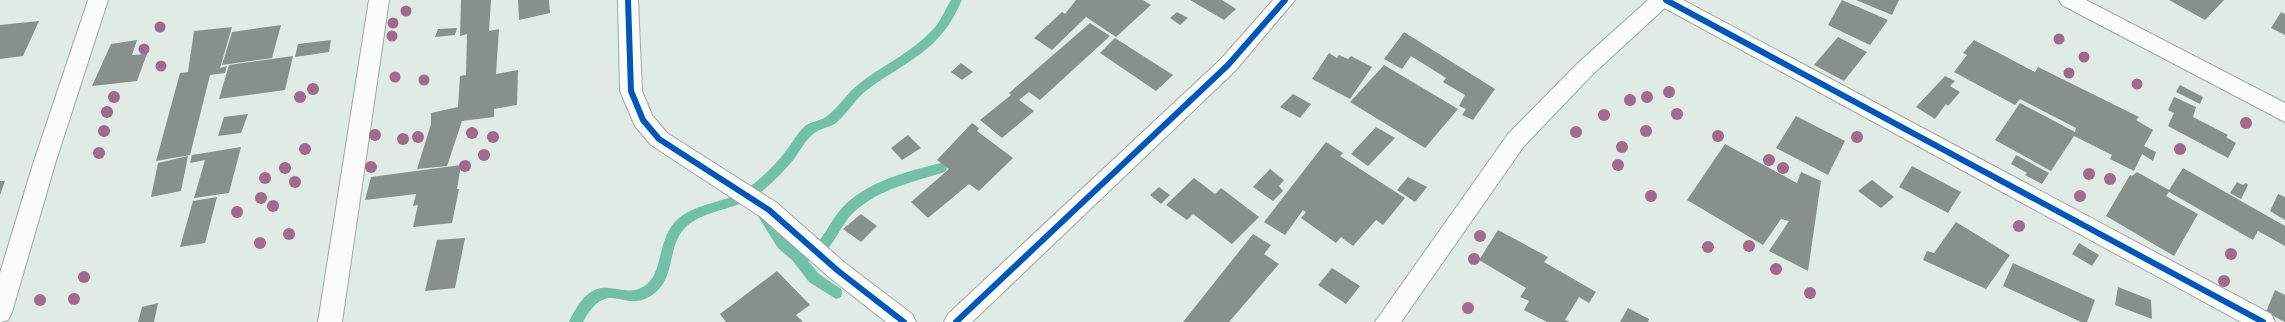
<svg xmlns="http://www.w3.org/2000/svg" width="2285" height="322" font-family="Jost,sans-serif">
<rect width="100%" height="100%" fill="#e0ebe6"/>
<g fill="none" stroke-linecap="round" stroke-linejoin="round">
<g fill="#71c0a7" fill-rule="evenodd">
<path d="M951,0H962C957,10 952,22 944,31C924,57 893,70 867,90C855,99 848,113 836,123C829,128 819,128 812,135C804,142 800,151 794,159C783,172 771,185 757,195C736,210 708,209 688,225C667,242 676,275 656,292C624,319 610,273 583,322H569C598,260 620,306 647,284C664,270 657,236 679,218C699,202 727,203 748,188C762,178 775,165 785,152C792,144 797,133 805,126C812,121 821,121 827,116C839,107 847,93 859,84C884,64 915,51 936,26C942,18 946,8 951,0Z"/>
<path d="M941,163L945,164L947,168L945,172C914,182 881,188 855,211C838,226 832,257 808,261L819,274L841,289L842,293L841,297L836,299L809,282L792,260L778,248L754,210L756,206L760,205L764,206L786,240L799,251L810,250C824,239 830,221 842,208C865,182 908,171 941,163Z"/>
</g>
</g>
<g fill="#87908c">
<path d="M461,0H491L489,31L499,29L496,74L518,70L517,105L494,109V117L462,121L447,166L417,169L431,124V113L458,107L460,76L466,75L467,34L460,36Z"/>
<path d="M518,0H549L550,13L519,20Z"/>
<path d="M1076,0H1143L1151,5L1116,37L1086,17L1052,50L1034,38L1062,12L1065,14Z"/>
<path d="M1190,0H1222L1236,9L1224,20Z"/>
<path d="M1842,0L1888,20L1870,45L1828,25Z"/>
<path d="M1856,0H1899L1892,15Z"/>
<path d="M2169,0H2224L2205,20Z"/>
<path d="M1177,12L1188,18L1180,25L1170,18Z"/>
<path d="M2281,12L2285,14V35L2271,28Z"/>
<path d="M39,21L23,56L0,59V25Z"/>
<path d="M1090,23L1110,36L1040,100L1029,92L1019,100L1034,111L1002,138L980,120L1011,95L1009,93Z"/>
<path d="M281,25L272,58L222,65L232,32Z"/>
<path d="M232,27L220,68L227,66L225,73L210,75L190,155L156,161L180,73L188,72L194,31Z"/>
<path d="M457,28L455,35L435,37L438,29Z"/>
<path d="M1404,32L1495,89L1473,120L1462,115L1466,109L1459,106L1465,95L1443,82L1446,78L1411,56L1402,69L1384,59Z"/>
<path d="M1838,37L1867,52L1844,81L1814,65Z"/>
<path d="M1115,38L1173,75L1156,91L1100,53Z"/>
<path d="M137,40L132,55L147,54L137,81L92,86L111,44Z"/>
<path d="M331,40L329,52L295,57L298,44Z"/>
<path d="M1974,40L2035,72L2038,67L2139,117L2136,120L2153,130L2144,146L2156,152L2153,161L2142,154L2134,171L2110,159L2112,155L2074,136L2051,171L1995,140L2020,103L2075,132L2076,128L2020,99L2015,105L1954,72L1967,55L1963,53Z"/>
<path d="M1329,53L1337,58L1339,55L1348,59L1351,56L1372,67L1350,99L1312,79Z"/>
<path d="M293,56L285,90L219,99L229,65Z"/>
<path d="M961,63L973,72L962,80L951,72Z"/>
<path d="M1384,65L1458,109L1425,148L1350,102Z"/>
<path d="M1945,76L1955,81L1950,86L1960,92L1948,106L1946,104L1935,119L1916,107Z"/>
<path d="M2180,85L2203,97L2200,104L2176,92Z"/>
<path d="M1293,94L1311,104L1300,118L1280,107Z"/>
<path d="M2174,97L2196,107L2193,117L2228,135L2226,137L2236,143L2228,158L2168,126L2174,113L2168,110Z"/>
<path d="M248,114L241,133L218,136L224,117Z"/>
<path d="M1796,116L1845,141L1828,175L1776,148Z"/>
<path d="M972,123L979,128L977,131L1013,158L979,191L969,184L928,218L911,202L949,169L937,160Z"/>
<path d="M1376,127L1395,138L1368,166L1351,154Z"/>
<path d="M908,135L921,148L902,160L891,148Z"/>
<path d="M1326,142L1343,153L1340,156L1405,198L1383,225L1376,220L1353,246L1341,237L1336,243L1301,218L1306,212L1303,210L1285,235L1264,222Z"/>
<path d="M1725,144L1797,183L1801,172L1821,181L1808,271L1769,251L1789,221L1781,219L1763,245L1687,200Z"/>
<path d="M241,147L229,193L194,198L205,160L190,163L192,155Z"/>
<path d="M2016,155L2049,173L2042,184L2025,175L2027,173L2011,164Z"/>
<path d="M188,156L181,191L151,197L158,163Z"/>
<path d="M461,165L457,189H459L452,223L413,227L418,205L413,206L416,194L365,200L371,177Z"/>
<path d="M1912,166L1961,192L1948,213L1899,187Z"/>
<path d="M2183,168L2285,226V246L2258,231L2253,240L2169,192L2166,196L2198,214L2174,256L2106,216L2130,175L2132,176L2137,172L2169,190Z"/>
<path d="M1270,169L1284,180L1279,186L1283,191L1273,201L1253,187Z"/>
<path d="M1408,177L1427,187L1415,202L1397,190Z"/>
<path d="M1194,178L1215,194L1221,188L1259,217L1232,244L1193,214L1187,220L1166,205Z"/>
<path d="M1872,180L1894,197L1881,208L1858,191Z"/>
<path d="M0,181H5L0,195Z"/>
<path d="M2237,182L2243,185L2246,183L2248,185L2241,199L2230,193Z"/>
<path d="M1159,187L1170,195L1161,204L1150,195Z"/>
<path d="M2278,194L2285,197V220L2270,211Z"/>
<path d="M217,197L205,243L180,247L193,201Z"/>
<path d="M861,214L877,226L861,242L843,229Z"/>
<path d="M1956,222L2010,255L1986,289L1923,260L1927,251L1934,253Z"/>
<path d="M1498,230L1548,257L1544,262L1596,292L1589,303L1579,297L1565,320L1570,322H1547L1524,310L1529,301L1520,297L1526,288L1479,260Z"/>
<path d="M1253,234L1271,245L1264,254L1279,264L1229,322H1183Z"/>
<path d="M465,238L455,288L425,291L437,240Z"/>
<path d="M2079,243L2099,255L2092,266L2072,254Z"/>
<path d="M2013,263L2095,300L2087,322H2081L2003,286Z"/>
<path d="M1332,268L1360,286L1346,304L1318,285Z"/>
<path d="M777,271L810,305L796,315L803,322H726L720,314Z"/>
<path d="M2118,287L2151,300L2152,319L2115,305Z"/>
<path d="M2275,290L2285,295V322L2266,312Z"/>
<path d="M158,303L154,322H138L142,307Z"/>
<path d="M1628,308L1649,319L1648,322H1620Z"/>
</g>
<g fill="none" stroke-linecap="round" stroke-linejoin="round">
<defs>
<g id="minor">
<path d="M88,0H108L55,164L12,312L8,320L0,322V273L33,164Z"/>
<path d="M369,0H389L342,322H318Z"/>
<path d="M618,0H638L642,91L652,115L667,133L777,203L845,263L912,314L916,322H886L829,277L761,217L651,145L635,126L620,91Z"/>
<path d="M1273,0H1295L1235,71L972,322H944L948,314L1221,59Z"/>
<path d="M1656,0H1683L2271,314L2275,322H2241L1659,5Z"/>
<path d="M2059,0H2086L2285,103V122L2062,5Z"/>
</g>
<path id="major" d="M1648,0H1671L1668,5L1592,75L1524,146L1401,322H1375L1508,134L1578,63Z"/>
</defs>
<use href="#minor" stroke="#a0a7a4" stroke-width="2"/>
<use href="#major" stroke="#a0a7a4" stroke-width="2"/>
<use href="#minor" fill="#fafcfb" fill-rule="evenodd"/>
<use href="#major" fill="#fafcfb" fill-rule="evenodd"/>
<defs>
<g id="cycleway">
<path d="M628,0L631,91L643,120L659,139L769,210L837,270L904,322"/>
<path d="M1666,0L2263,322"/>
<path d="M956,322L1228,65L1285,0"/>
</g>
</defs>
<use href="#cycleway" stroke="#fff" stroke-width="8"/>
<use href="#cycleway" stroke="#0057b8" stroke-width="6"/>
</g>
<g fill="#a06a8a">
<circle cx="406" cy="11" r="5.5"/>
<circle cx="393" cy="23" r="5.5"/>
<circle cx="160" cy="27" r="5.5"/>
<circle cx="392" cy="36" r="5.5"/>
<circle cx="2059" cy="39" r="5.5"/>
<circle cx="144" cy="49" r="5.5"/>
<circle cx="2084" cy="57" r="5.5"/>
<circle cx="161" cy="66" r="5.5"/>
<circle cx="2069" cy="73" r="5.5"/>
<circle cx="395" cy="77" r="5.5"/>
<circle cx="424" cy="80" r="5.5"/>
<circle cx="2137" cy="84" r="5.5"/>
<circle cx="313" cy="89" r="6"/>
<circle cx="1669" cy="92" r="6"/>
<circle cx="114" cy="97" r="6"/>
<circle cx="300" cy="97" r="6"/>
<circle cx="1647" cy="97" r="6"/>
<circle cx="1630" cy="100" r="6"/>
<circle cx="107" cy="112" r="6"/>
<circle cx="1677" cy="114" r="6"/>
<circle cx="1604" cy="115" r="6"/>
<circle cx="2246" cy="123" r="6"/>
<circle cx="104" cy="131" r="6"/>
<circle cx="1646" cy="131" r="6"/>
<circle cx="1576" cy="132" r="6"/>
<circle cx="472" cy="133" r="6"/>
<circle cx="375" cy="135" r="6"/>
<circle cx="1718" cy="136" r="6"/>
<circle cx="418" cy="137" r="6"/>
<circle cx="493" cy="137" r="6"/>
<circle cx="1857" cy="137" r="6"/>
<circle cx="403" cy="139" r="6"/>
<circle cx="1622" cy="147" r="6"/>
<circle cx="305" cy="149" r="6"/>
<circle cx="2180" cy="149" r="6"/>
<circle cx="99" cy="153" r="6"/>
<circle cx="484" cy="155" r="6"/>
<circle cx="1769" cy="160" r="6"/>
<circle cx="1618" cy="165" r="6"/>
<circle cx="465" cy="166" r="6"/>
<circle cx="371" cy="167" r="6"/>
<circle cx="285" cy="168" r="6"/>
<circle cx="1783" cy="168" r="6"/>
<circle cx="2089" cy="174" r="6"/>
<circle cx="265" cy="178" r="6"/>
<circle cx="2110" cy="179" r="6"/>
<circle cx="295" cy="182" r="6"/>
<circle cx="1651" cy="196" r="6"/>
<circle cx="2080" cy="196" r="6"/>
<circle cx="261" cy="198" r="6"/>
<circle cx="273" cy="206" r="6"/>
<circle cx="237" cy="212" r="6"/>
<circle cx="2019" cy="226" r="6"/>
<circle cx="289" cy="234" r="6"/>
<circle cx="1480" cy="236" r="6"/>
<circle cx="260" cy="243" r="6"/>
<circle cx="1749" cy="246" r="6"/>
<circle cx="1708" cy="247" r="6"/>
<circle cx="2231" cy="254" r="6"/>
<circle cx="1474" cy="259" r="6"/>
<circle cx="1776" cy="269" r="6"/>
<circle cx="84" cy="277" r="6"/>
<circle cx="2224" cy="281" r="6"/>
<circle cx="1810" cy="293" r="6"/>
<circle cx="74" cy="299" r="6"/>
<circle cx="40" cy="300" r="6"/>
<circle cx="1468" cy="308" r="6"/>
</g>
</svg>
